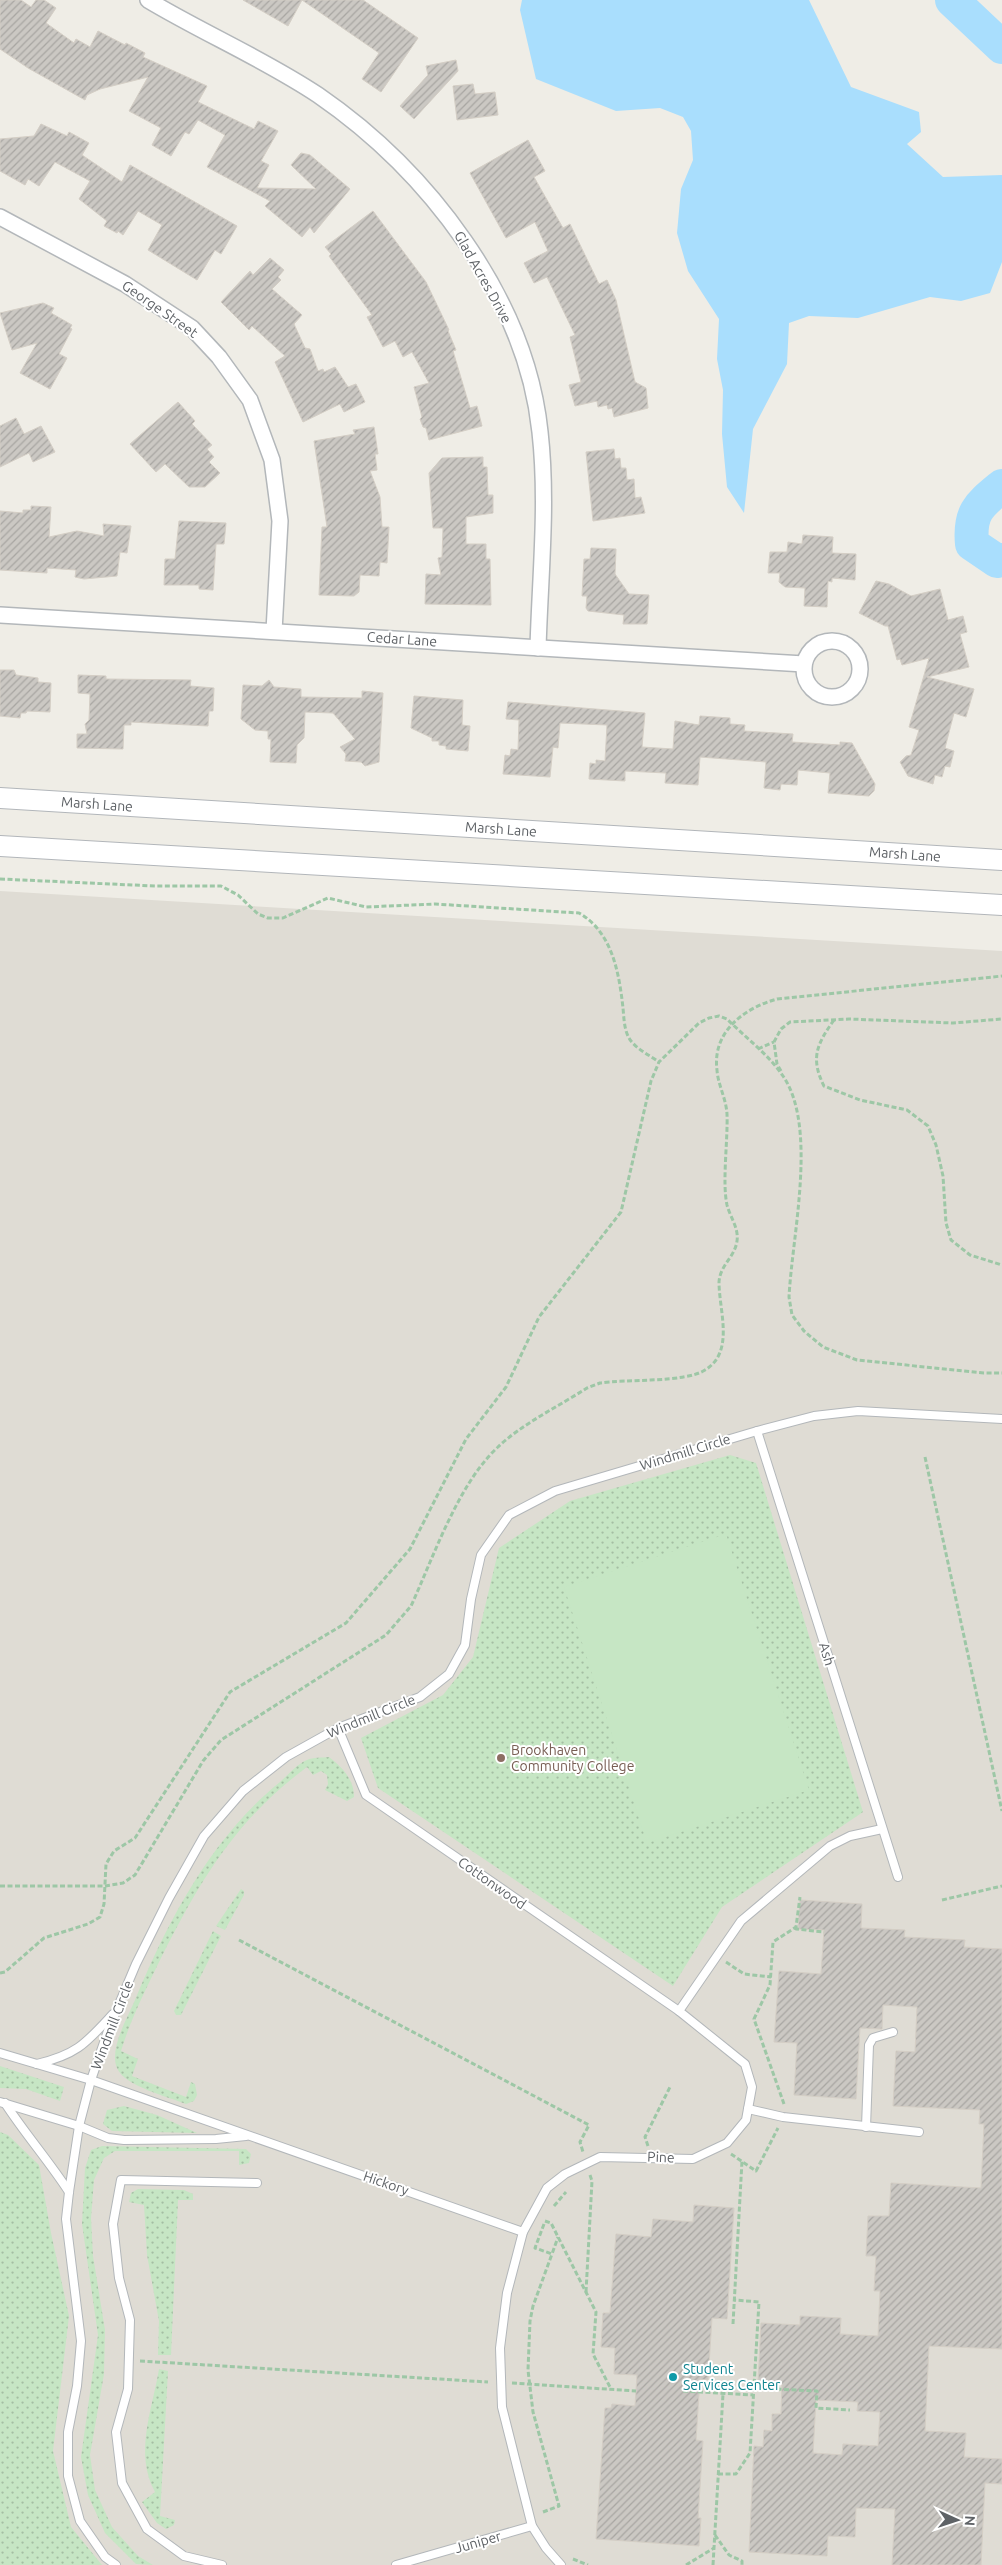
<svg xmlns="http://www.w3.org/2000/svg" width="1002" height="2565" font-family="Ubuntu,sans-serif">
<defs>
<pattern id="grass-dots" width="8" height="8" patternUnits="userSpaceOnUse" patternTransform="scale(1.25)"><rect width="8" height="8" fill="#c6e6c4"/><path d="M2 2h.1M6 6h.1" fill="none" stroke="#a4bea3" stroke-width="1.8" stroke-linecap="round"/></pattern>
<pattern id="building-hatch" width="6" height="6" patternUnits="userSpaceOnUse" patternTransform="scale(1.25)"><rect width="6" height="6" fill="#cbc8c3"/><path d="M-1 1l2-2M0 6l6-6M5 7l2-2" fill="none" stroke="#a8a6a2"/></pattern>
</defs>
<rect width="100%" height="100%" fill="#efede6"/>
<path fill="#dfdcd4" d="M0,891L1002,951V2565H0Z"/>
<g fill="url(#grass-dots)">
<path d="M730,1455L756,1463L863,1812L722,1907L673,1986L378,1788L361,1738L443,1695L473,1657L499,1548L570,1501Z"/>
<path d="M329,1757C342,1767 354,1779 354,1797L347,1801L325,1790L328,1784L327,1775L321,1771L313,1775L307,1767C236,1820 201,1879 162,1956C147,1987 131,2018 121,2051L138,2059L132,2076L186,2097L191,2082L195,2084L197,2095L194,2101L186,2104C169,2097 124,2086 117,2068C109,2049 127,2019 135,2000C168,1920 212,1837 280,1782C288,1775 297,1764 307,1760C313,1757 322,1758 329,1757Z"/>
<path d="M241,1889L244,1891V1895L225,1930L216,1926Z"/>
<path d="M213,1931L221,1936L181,2015H176L174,2011Z"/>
<path d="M0,2066L64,2087L60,2101L26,2089L0,2088Z"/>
<path d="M124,2106L157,2115L197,2133L112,2131L103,2124L107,2110Z"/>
<path d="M0,2132L8,2135L39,2165L51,2233L69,2316L53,2451L71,2527L102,2565H0Z"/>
<path d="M102,2146L246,2149L251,2154L249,2163L239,2165V2151H115L104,2158L94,2180L91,2218L93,2256L105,2330L104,2374L90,2455L95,2490L112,2527L138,2556L153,2565L136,2564L105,2533L88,2495L81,2457L98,2335L82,2224L85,2168L91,2150Z"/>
<path d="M138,2189L184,2190L193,2194V2200H178L171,2355H158L159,2321L147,2255L144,2205L129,2202L131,2193Z"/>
<path d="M159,2369L168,2371L160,2516L175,2520L174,2525L166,2529L157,2523L142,2502L155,2492C134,2453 152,2411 159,2369Z"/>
</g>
<path fill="#c6e6c4" d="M726,1534L809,1790L647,1843L564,1587Z"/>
<path fill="#a9defd" d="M522,0H809L851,87L919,112L921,132L907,144L943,177L1002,175V262L990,293L961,301L930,297L858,318L809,316L789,323L787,364L753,429L744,513L727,487L722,434L723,390L717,359L719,319L688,271L677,233L681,189L693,160L691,131L683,117L660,108L616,111L536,79L520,10Z"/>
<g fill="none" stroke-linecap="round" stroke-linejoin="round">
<g stroke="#a9defd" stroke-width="34">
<path d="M952,0L1002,47"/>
<path d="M1002,486C979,505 969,512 972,544L997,561L1002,560"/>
</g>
</g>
<g fill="url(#building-hatch)" stroke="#d4cec5" fill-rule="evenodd">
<path d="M0,0H21L31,7L36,0H44L56,8L46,23L74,43L76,39L90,47L98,31L125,45L126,43L145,53L143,57L207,86L198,102L254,129L258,121L278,131L261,161L269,165L257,188L316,189L291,165L301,153L310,155L350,189L314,233L310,227L302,237L265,206L270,201L207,167L225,135L198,120L189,134L185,132L171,156L152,145L161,128L129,111L148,77L100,89L87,95L85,100L28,68L0,49Z"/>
<path d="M243,0H363L418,38L381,92L362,79L379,53L302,0L288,26Z"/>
<path d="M456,60L458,71L414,119L400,106L428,75L426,66Z"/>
<path d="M473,84L475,94L495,92L498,115L457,120L453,86Z"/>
<path d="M41,124L67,136L69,132L89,143L82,155L122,182L130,165L237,226L221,254L215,250L197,280L148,250L162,225L138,211L123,235L118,231L117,233L104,226L107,221L79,199L90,181L55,162L39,186L28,179L25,185L0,171V139L34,136Z"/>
<path d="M528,140L545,171L534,177L563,228L570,224L599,284L607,280L616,300L635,382L646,388L648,408L614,417L612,408L608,409L607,405L598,407L597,401L575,406L569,385L581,382L570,337L575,335L547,277L534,283L524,263L548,251L535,222L506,238L470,173Z"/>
<path d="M373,211L426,282L449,330L448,331L456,350L453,351L470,408L477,406L482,426L429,440L426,428L423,427L420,419L422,417L414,387L429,383L412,352L403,357L395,341L383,347L367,317L372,315L329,256L331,254L325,247Z"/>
<path d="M270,258L284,270L278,277L281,280L272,289L302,315L294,324L305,348L310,349L318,371L323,369L324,372L335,367L348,387L356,384L365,402L344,412L340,404L303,422L275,362L285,356L252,326L249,330L221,302L250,271L253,275Z"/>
<path d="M43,303L54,308L51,313L72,325L70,328L72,329L59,354L67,358L50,389L20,373L37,343L12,350L0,313Z"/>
<path d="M178,402L195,421L192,424L212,445L207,449L214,457L209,462L220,473L205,487H189L165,464L156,472L130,444Z"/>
<path d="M16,418L24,434L41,426L55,452L33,462L29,453L0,467V426Z"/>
<path d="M374,427L378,454H375L377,470L370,471L380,497L382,527H389L387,563L380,562L379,576L360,575L359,592L354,596L319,595L322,527H327L314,441L355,434L353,430Z"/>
<path d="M614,449L615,459L620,458L621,468H626L627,480L634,479L635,498L641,497L645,513L593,521L586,452Z"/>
<path d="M483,457V467H487L488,495H493V513L466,517V544H486V559H490L491,605L425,604L426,574L441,575L438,558L442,557L443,528H433L429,473L442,458Z"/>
<path d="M31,506L51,507L49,537L77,531L104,536L103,524L131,526L127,553L120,552L117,576L84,579L75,577L76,570L47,568V573L0,570V511L23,513V510H31Z"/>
<path d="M179,521L226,523L224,544H216L213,590L199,589V585H164L165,559H175Z"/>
<path d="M803,535L833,537L832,553L856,554L855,580L832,578V582L828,581L827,607L804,606L805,588L785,587L779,582L780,573H768L770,552H787L788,542L802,544Z"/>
<path d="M591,548L616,549L615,574L629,594L649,595L647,624H623L624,615L588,611L586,608L587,596H582L583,577L584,559H590Z"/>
<path d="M876,581L889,584L911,596L940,589L948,620L963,616L967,632L960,634L969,667L927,677L974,689L966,717L954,713L945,748L954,751L950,767L945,766L942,777L935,775L933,784L908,776L900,762L906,756L911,755L919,730L909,727L929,658L902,665L900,659L897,660L888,626H885L859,613Z"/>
<path d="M0,670H14L16,675L38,678V682L51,683L50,712L27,711L26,713H21L20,718L0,716Z"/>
<path d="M78,675L106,676V679L191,680L190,686L214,688L213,711H209L208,726L131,722V725H124L123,749L77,748V734H87L85,724L89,720L90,694L78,693Z"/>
<path d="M269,680L274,687L301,689V697L362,698V691L383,693L379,762L365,766L361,762L345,761L346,754L340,747L355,739L333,713L305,712L304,738L297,745L296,763L270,762L271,739H268V731L255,730L241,719L243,685L262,686Z"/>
<path d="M414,696L463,700L462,725L470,726L468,751L446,749V746L439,745V741H432V738L411,728Z"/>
<path d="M508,702L645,713L642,747L673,749L675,721L699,725L700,716L730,718V724L745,725L744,731L793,734L792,742L840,745V742L852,743L875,784L874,791L869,796L828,793L830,773L798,770L797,785L781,784L780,790L764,788L766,762L700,757L698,785L665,783L666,773L625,771V781L589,779L590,763L596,764V760L605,761L607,725L560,723L558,748L553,747L550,777L503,774L505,755L510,756L511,749L518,750L519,720L506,719Z"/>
<path d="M800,1900L862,1904L861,1928L905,1930L904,1937L965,1940L964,1947L1002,1949V2349L929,2346L925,2431L966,2433L964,2457L1002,2459V2484L985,2483L981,2565H892L895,2509L856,2508L855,2537L828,2536L827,2556L749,2552L754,2446L763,2447L764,2430L772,2431V2414H781L782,2384L758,2383L761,2323L800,2325V2316L841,2318L840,2334L878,2336L880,2291H874L876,2256H866L868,2216H889L891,2183L981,2188L984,2124H979L980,2110L893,2106L896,2051L915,2052L917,2007L883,2005L882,2029L860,2028L856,2099L794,2095L797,2043L774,2042L779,1971L821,1974L824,1930L798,1929ZM816,2400L858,2402L857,2411L880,2412L878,2446L843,2444L842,2455L813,2453Z"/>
<path d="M694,2205L734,2208L727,2319L712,2318L708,2380L700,2379L696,2440L703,2441L698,2518H701L699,2546L596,2539L605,2408H611L612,2404L635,2406L637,2375L614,2374L615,2348L601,2347L603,2313H610L616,2234L651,2237L653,2219L693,2222Z"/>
</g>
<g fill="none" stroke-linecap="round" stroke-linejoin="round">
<defs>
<g id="service">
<path d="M757,1431L898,1877"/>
<path d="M338,1728L366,1795L679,2011"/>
<path d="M0,2053L91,2080L523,2232"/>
<path d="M37,2064C78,2054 86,2043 113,2014"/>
<path d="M0,2102L79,2126L108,2138L124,2140L216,2139L246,2136"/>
<path d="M5,2103C25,2134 49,2161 69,2192"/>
<path d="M748,2109L783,2117L919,2132"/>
<path d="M866,2127L869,2045L873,2038L893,2032"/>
<path d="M116,2565L105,2557L80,2521L68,2476V2432L77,2386L81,2341L66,2219L69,2192L79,2126L91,2080L109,2028L136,1964L169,1898L204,1836L243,1791L286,1757L338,1728L420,1697L449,1674L465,1645L471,1599L481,1555L509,1515L555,1491L757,1431L814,1416L858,1411L1002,1419"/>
<path d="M222,2565L184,2556L147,2529L122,2483L116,2432L128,2389L130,2320L119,2278L113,2224L121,2180L257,2183"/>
<path d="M396,2565L532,2526"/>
<path d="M561,2565L546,2548L532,2526L502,2407L500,2348L507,2293L523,2232L547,2188L565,2174L600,2157L693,2159L727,2143L746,2120L752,2087L745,2064L679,2011L741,1921L830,1846L850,1836L882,1829"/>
</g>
<g id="minor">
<path d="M148,0C203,33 264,59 318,95C427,170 526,297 540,432C548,503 540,577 538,648"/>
<path d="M0,217L125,284L192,328L219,357L250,400L272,460L280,521L274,631"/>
<path d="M0,615L804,664"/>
<circle cx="832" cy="669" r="28"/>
</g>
<g id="secondary">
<path d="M0,798L1002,860"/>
<path d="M0,846L1002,905"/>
</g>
</defs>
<use href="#service" stroke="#b3b7ba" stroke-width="10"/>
<use href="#minor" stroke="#b3b7ba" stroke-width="18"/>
<use href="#secondary" stroke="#b2b6ba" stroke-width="22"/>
<g stroke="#9dc7a6" stroke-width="3" stroke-dasharray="5 2.5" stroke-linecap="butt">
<path d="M0,879L155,886H221L238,895L258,914L268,918H283L328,898L366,907L435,904L579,913C612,932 619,972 623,1008C624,1018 624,1032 631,1041C638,1050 651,1056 659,1062"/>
<path d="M834,1020C817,1044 810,1058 824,1086L860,1100L907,1110L928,1126L936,1145L943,1176L946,1223L951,1240L970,1255L1002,1265"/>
<path d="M758,1049L774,1042"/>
<path d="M781,1071L777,1064L774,1042L781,1029L790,1022L849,1019L953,1023L1002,1019"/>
<path d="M925,1457L1002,1811"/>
<path d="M0,1886H105L123,1883L135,1875L203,1761L221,1740L386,1635L411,1606C434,1556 458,1484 498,1447C522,1424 559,1406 587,1388L600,1383C625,1379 685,1383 705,1370C735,1352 719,1311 719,1282C720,1265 735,1257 737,1241C739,1228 730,1217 727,1205C722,1182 728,1140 727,1114C726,1098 718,1085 717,1070C712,1032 744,1008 777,999L1002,976"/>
<path d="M942,1900L1002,1886"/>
<path d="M796,1927V1929L824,1932"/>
<path d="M239,1940L589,2125L580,2142L583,2152"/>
<path d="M726,1962L744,1974L771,1977"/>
<path d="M0,1973L5,1972L44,1938L88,1924L100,1917L104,1904L106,1864L114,1851L135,1838L230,1692L346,1623L410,1549L466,1439L506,1387L539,1317L621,1212L651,1081L659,1062L699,1023L709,1018L719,1016L727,1019C745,1037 769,1055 783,1076C818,1127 792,1236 789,1297L792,1315L804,1331L823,1347L857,1360L984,1373H1002"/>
<path d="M784,2104L754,2019L770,1985L773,1942L796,1927L800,1897"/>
<path d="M648,2146L645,2137L670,2087"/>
<path d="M731,2154L756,2171L778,2128"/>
<path d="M554,2206L566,2192"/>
<path d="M545,2221L551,2223L596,2312L593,2354L611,2389"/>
<path d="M544,2224L535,2248L552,2254L558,2237"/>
<path d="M586,2292L592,2181L590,2175"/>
<path d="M733,2324L742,2161"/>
<path d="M140,2361L488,2382"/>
<path d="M512,2383L636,2391"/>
<path d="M754,2388L817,2391L816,2408L850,2410"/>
<path d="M683,2391L753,2395"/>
<path d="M718,2474H736L750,2453L759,2302L734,2300"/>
<path d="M543,2512L559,2506L533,2412L528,2370L530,2321L533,2306L552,2254"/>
<path d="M715,2535L729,2555L742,2561V2565"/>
<path d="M573,2559L588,2565"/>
<path d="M686,2565L714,2548"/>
<path d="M713,2565L723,2394"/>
</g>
<use href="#service" stroke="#fff" stroke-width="8"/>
<use href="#minor" stroke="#fff" stroke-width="15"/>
<use href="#secondary" stroke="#fff" stroke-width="20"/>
</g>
<circle fill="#8d6e63" stroke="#fff" stroke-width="2" cx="501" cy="1758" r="5"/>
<circle fill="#0f9aa8" stroke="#fff" stroke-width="2" cx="673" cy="2377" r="5"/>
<g text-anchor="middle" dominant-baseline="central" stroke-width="4" stroke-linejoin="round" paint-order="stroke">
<g font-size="14" fill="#5e6266" stroke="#fff">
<text transform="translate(483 277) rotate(61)">Glad Acres Drive</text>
<text transform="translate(160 309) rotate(35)">George Street</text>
<text transform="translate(402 639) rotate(4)">Cedar Lane</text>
<text transform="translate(97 804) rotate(4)">Marsh Lane</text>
<text transform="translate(501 829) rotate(4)">Marsh Lane</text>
<text transform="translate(905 854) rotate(4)">Marsh Lane</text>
<text transform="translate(685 1452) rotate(-17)">Windmill Circle</text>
<text transform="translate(827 1654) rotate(73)">Ash</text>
<text transform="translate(371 1716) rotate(-22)">Windmill Circle</text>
<text transform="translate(492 1883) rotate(35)">Cottonwood</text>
<text transform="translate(112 2025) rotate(-69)">Windmill Circle</text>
<text transform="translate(661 2157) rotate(2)">Pine</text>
<text transform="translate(386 2183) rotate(19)">Hickory</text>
<text transform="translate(478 2542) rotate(-16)">Juniper</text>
</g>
<g font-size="14" fill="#785e54" stroke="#fff" text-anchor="start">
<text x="511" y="1750">Brookhaven<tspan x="511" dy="16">Community College</tspan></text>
</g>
<g font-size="14" fill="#0d838f" stroke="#fff" text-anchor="start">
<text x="683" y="2369">Student<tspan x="683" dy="16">Services Center</tspan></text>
</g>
</g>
<g transform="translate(957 2520) rotate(93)" stroke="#ffffff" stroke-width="4" paint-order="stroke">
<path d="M0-4L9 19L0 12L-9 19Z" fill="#5e6266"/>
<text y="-8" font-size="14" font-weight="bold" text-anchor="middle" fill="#5e6266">N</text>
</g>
</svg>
